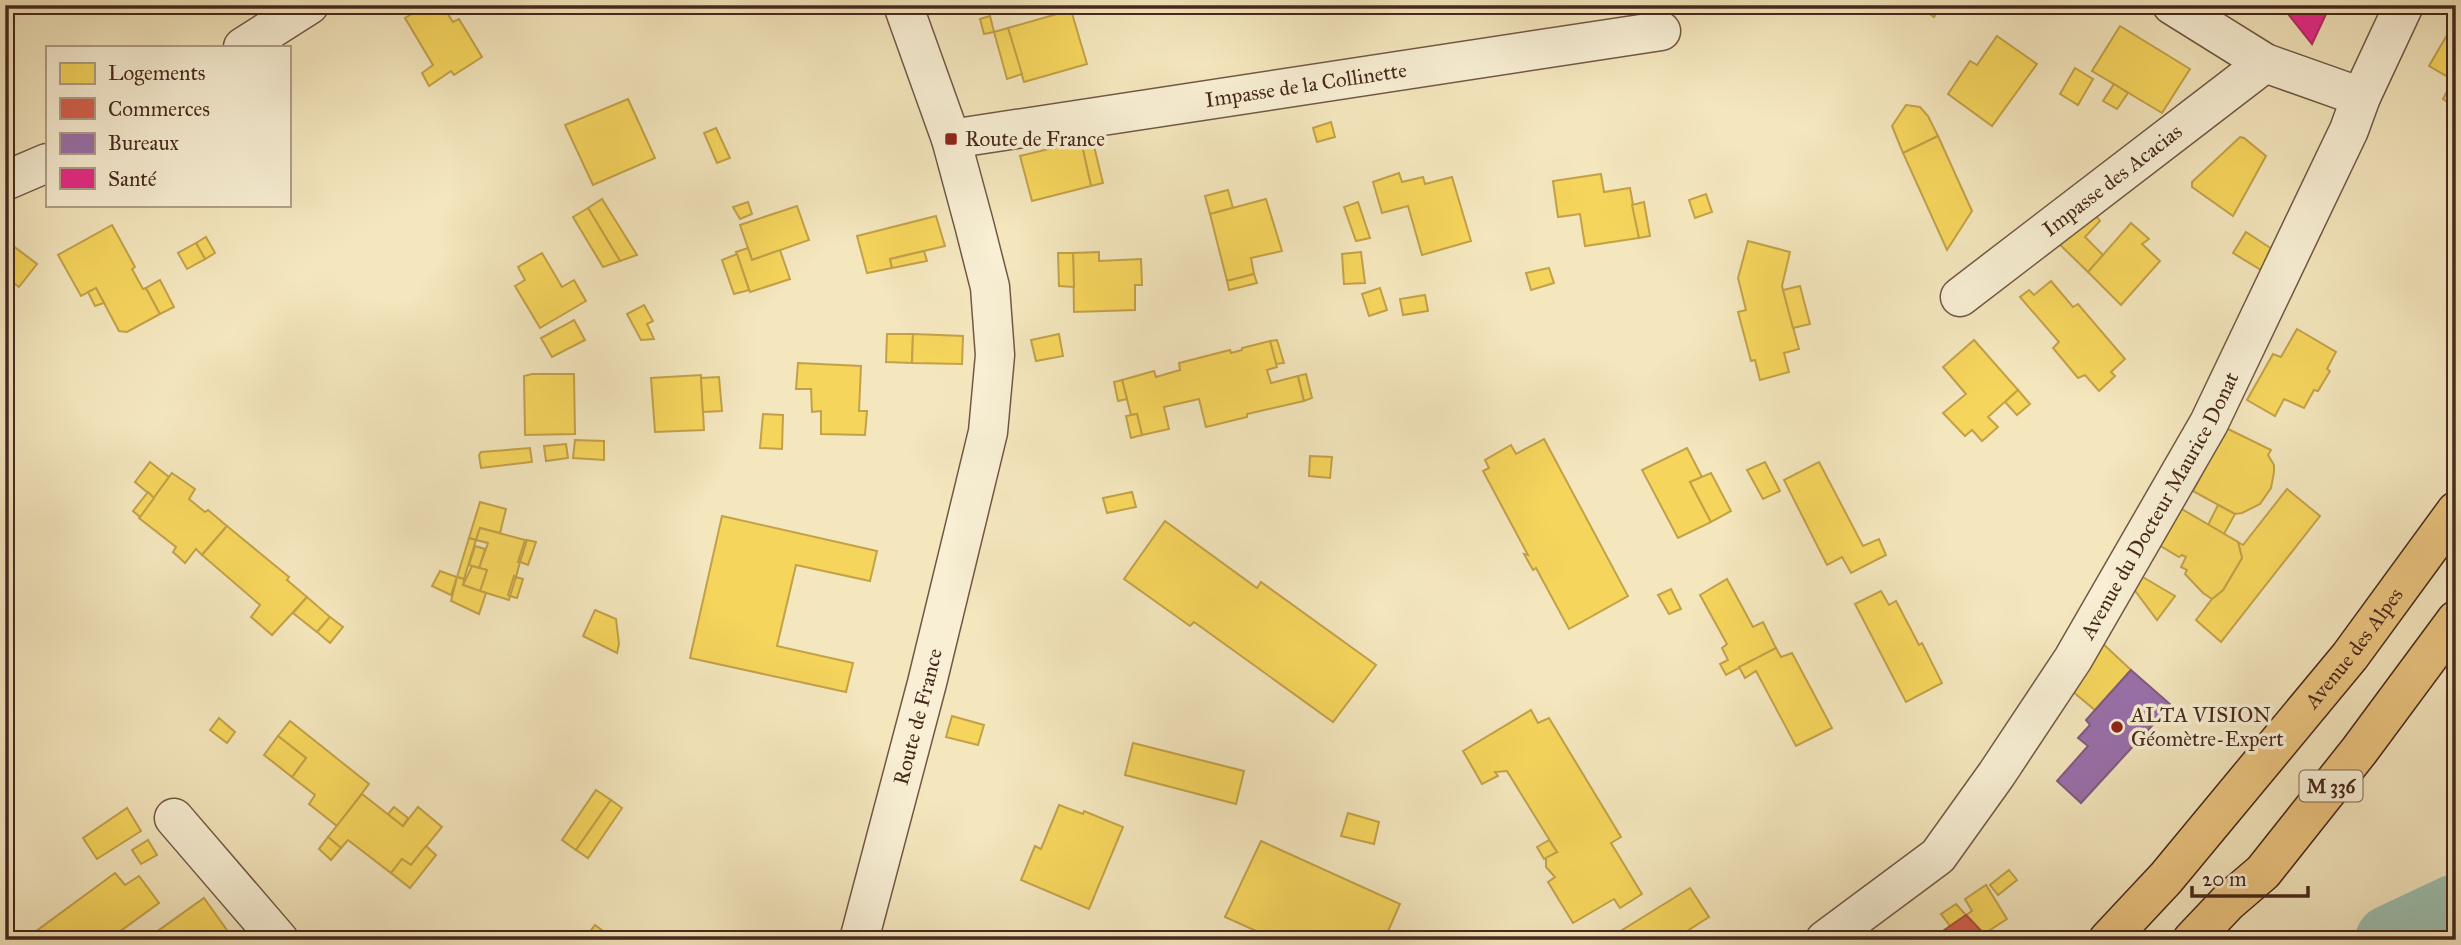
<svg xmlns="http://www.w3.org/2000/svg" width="2461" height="945" font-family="'IM FELL Great Primer',serif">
<rect width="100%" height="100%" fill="#f4e6bd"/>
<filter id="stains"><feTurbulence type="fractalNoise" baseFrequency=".00286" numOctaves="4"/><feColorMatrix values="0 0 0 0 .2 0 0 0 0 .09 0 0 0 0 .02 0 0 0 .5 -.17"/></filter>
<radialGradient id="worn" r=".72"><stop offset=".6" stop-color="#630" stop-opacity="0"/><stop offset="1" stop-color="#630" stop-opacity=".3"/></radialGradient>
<g fill="#f6d55c" stroke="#c2a149" stroke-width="2">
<path d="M427,5H442L453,22L459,19L482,57L454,75L451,71L429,86L422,73L433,65L405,18Z"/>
<path d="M1917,5H1942L1934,17Z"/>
<path d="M1071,10L1087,64L1024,82L1008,28Z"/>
<path d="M990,16L994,32L984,34L980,19Z"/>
<path d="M2120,26L2190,69L2162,113L2092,71Z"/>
<path d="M1008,28L1022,74L1007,79L994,32Z"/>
<path d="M2447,35L2456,40V108L2443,99L2453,80L2429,66Z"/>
<path d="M1997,36L2037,64L1992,126L1948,94L1970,61L1977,65Z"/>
<path d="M2075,68L2093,79L2078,105L2060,94Z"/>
<path d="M2114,84L2128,93L2117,109L2103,101Z"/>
<path d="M628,99L655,158L593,185L565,125Z"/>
<path d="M1906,105L1920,107L1928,116L1938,136L1903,153L1892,126Z"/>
<path d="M1331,122L1335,137L1317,142L1313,128Z"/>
<path d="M716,128L730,158L717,163L704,133Z"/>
<path d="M1938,136L1972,211L1947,250L1903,153Z"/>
<path d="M2240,137L2244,138L2266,156L2233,216L2192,187V182Z"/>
<path d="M1092,138L1103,183L1091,186L1081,141Z"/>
<path d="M1081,141L1091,186L1032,201L1020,156Z"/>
<path d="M1399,173L1402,182L1423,177L1425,184L1452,177L1471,241L1422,255L1408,206L1382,213L1373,182Z"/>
<path d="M1601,174L1604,192L1630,188L1639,238L1585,246L1580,214L1558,217L1553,181Z"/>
<path d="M1228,190L1233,208L1210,214L1205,196Z"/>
<path d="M1706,194L1712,212L1695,218L1689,200Z"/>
<path d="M602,199L637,255L620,261L588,208Z"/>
<path d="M1266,199L1282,251L1251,258L1254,274L1227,281L1210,214Z"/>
<path d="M748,202L752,214L740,219L733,207Z"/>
<path d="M1358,202L1370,238L1356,241L1344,207Z"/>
<path d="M1644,202L1650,236L1639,238L1632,205Z"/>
<path d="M797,206L809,240L752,260L740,225Z"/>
<path d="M2089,207L2100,221L2085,237L2103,255L2088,272L2052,237Z"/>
<path d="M588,208L620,261L603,267L573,217Z"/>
<path d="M936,216L945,246L890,259L892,268L867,273L857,236Z"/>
<path d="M2131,223L2149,239L2142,244L2160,261L2121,305L2088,272Z"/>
<path d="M112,225L135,267L132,269L143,289L146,288L160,314L127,332L119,331L96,288L81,296L58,255Z"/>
<path d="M2246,232L2272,249L2261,270L2233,253Z"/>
<path d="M206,237L215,253L205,259L196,243Z"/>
<path d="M1748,241L1790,252L1782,286L1799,349L1784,353L1789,372L1760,380L1755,360L1751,361L1738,312L1746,310L1738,278Z"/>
<path d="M196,243L205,259L187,269L178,253Z"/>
<path d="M12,245L37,264L19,287L5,277V252Z"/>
<path d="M748,248L752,260L780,250L790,279L750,292L736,252Z"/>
<path d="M924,251L927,261L892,268L890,259Z"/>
<path d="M1099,252V261L1141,259L1142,285H1135V310L1074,312L1073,253Z"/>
<path d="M1361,252L1365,283L1344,284L1342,254Z"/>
<path d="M542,253L562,287L574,280L586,301L540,328L515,286L525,280L518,267Z"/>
<path d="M1058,253H1073L1074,287L1059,286Z"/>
<path d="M737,254L749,290L734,294L722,260Z"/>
<path d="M1549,268L1554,283L1531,290L1526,273Z"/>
<path d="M1254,274L1257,283L1229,290L1227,281Z"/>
<path d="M160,280L174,307L160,314L146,288Z"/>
<path d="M2051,281L2073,307L2078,304L2125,359L2111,372L2115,376L2099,391L2085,375L2078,378L2053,348L2059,342L2020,297L2029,290L2034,295Z"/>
<path d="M1800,286L1810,324L1793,328L1783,290Z"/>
<path d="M96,288L104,303L95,306L88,292Z"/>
<path d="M1380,288L1387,310L1369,316L1362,294Z"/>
<path d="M1425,295L1428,311L1403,315L1400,299Z"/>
<path d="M644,305L653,321L647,324L654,339L641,340L627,314Z"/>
<path d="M574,320L585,340L552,357L541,338Z"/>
<path d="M2297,329L2336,352L2327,369L2330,371L2318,391L2314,390L2304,408L2284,399L2275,416L2247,400L2273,354L2281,357Z"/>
<path d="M887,334H913L912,363L886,362Z"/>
<path d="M913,334L963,336L962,364L912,363Z"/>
<path d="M1059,334L1063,356L1036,361L1031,340Z"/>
<path d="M1277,340L1284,363L1276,364L1270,341Z"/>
<path d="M1974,340L2018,390L1988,417L1998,427L1982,441L1972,430L1965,436L1943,413L1966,394L1943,367Z"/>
<path d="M1270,341L1277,367L1267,370L1271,383L1298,376L1304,401L1247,414V417L1206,427L1199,399L1164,407L1169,429L1142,435L1137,414L1131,415L1122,380L1154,371L1156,377L1180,370L1179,363L1230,350L1231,353L1242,350V348Z"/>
<path d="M798,363L861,366L859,411H867L865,435L821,434V411L812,412L811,389H796Z"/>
<path d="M532,374H574L575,434L525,435L524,376Z"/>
<path d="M1306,374L1312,398L1304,401L1298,376Z"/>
<path d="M701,375L704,430L655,432L651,378Z"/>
<path d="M719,377L722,411L703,412L701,378Z"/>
<path d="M1122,380L1127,399L1118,401L1114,382Z"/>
<path d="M2018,390L2030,404L2017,415L2005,402Z"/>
<path d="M763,414L783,415L782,449L760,448Z"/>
<path d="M1137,414L1142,435L1131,438L1126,416Z"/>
<path d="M2226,428L2271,450L2268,455L2274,465V472L2271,488L2260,504L2242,513L2235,514L2193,491Z"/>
<path d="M1544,439L1628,596L1569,629L1536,568L1533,570L1524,554L1528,555L1483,471L1489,468L1485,460L1511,445L1516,454Z"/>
<path d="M575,440L604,441V460L573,458Z"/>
<path d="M566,444L568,458L546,461L544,446Z"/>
<path d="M530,448L532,462L481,468L479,455L481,452Z"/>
<path d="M1687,448L1702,477L1690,482L1711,522L1678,538L1642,470Z"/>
<path d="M1310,456L1332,457L1330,478L1309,476Z"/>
<path d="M150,462L169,477L154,498L135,482Z"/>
<path d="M1765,462L1780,491L1763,499L1747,470Z"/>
<path d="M1819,462L1863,546L1879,539L1886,555L1851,573L1842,557L1827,565L1784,480Z"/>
<path d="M172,473L195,489L189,499L205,512L208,510L227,526L202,555L196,549L185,563L173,552L176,547L139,518Z"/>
<path d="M1711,473L1731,511L1711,522L1690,482Z"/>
<path d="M2287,489L2320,516L2221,642L2196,620L2212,599L2223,590L2242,558L2238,542L2243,545Z"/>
<path d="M148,492L154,498L140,517L133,511Z"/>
<path d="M1132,492L1136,507L1107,513L1103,498Z"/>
<path d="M480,502L506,509L500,533L480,528L476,540L469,538Z"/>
<path d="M2218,505L2235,514L2224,534L2208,525Z"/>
<path d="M2180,508L2238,542L2242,558L2223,590L2212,599L2203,593L2185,574L2187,570L2181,567L2186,557L2182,555L2179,557L2154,542Z"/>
<path d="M722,516L877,551L870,581L796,565L777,646L853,663L846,692L690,658Z"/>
<path d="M1165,521L1257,588L1261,582L1376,665L1333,722L1194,622L1190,626L1124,579Z"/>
<path d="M227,526L289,577L287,580L307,597L272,635L251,617L260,605L202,555Z"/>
<path d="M480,528L525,540L518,562H520L516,577L514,576L508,595L510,596L509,600L480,591L487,570L479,568L488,543L476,540Z"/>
<path d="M469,538L476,540L464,579L457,577Z"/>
<path d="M527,540L536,542L528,565L520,562Z"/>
<path d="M475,546L485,549L479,568L469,565Z"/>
<path d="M472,566L487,570L480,591L463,585Z"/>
<path d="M440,571L457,577L451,595L432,586Z"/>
<path d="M2141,576L2175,596L2157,620L2133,588Z"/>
<path d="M457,577L464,579L463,585L486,593L479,614L451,601Z"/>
<path d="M516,577L523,579L517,598L510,596Z"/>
<path d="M1727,579L1753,627L1763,622L1776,648L1726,675L1720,664L1728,660L1722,648L1727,644L1700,595Z"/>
<path d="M1671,589L1681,609L1669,614L1658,595Z"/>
<path d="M1881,591L1889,605L1896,601L1919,645L1922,643L1942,683L1906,702L1855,604Z"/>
<path d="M307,597L330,617L317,632L293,613Z"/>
<path d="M595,610L616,619L619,644L617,653L583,636Z"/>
<path d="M330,617L343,627L330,643L317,632Z"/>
<path d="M2100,641L2131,670L2095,710L2072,691Z"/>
<path d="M1776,648L1781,657L1792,653L1832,728L1796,746L1756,671L1745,678L1739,667Z"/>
<path d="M1531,710L1538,723L1549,718L1621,837L1611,843L1642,894L1620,908L1614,899L1573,923L1548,882L1555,877L1546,867V857L1557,852L1507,771L1495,772L1498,776L1482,784L1463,751Z"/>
<path d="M952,716L984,725L978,745L946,737Z"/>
<path d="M219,718L235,732L227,743L210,730Z"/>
<path d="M290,721L369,784L337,826L309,804L315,795L292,777L306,758L278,736Z"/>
<path d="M278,736L306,758L292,777L264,755Z"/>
<path d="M1133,743L1244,771L1236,804L1125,775Z"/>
<path d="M596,790L611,800L576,850L562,840Z"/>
<path d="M362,794L403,826L418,807L442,827L411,865L402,859L391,873L348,840L341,848L328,837Z"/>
<path d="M611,800L622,808L588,858L576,850Z"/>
<path d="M1059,805L1083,814L1084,811L1123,827L1089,909L1021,880L1035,846L1041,849Z"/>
<path d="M394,807L408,818L403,826L388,814Z"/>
<path d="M127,808L141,831L97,859L83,838Z"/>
<path d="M1348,813L1379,822L1374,844L1341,836Z"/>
<path d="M328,837L341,848L331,860L319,849Z"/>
<path d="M148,840L157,855L141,864L132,850Z"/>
<path d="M1549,840L1557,852L1544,859L1537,847Z"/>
<path d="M1261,841L1400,904L1385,938L1388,940H1276L1225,917Z"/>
<path d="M426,846L436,855L410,888L391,873L402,859L411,865Z"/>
<path d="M2009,870L2017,880L1998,895L1990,885Z"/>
<path d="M115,873L125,885L139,876L159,903L108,940H24Z"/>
<path d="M1986,885L2007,919L1987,932L1990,937L1988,938L1966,915L1972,911L1965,899Z"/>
<path d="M1690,888L1709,917L1673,940H1606Z"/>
<path d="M204,898L234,940H145Z"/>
<path d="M1956,904L1966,915L1950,926L1941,914Z"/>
<path d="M595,925L615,940H584Z"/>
</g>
<path fill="#d6604d" stroke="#ab4f3e" stroke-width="2" d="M1966,915L1988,938L1930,940L1950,926Z"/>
<path fill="#9970ab" stroke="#805a80" stroke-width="2" d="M2131,670L2171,705L2081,803L2057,781L2088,746L2078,738L2090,725L2086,720Z"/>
<path fill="#e7298a" stroke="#b72969" stroke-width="2" d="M2281,5H2320L2328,10L2312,44Z"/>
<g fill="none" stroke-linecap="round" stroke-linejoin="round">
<path stroke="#9cc0af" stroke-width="70" d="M2390,940L2456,909"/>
<defs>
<g id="minor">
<path d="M2172,5L2265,63L2361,97"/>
<path d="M243,47L309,5"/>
<path id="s1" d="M951,139L1661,31"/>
<path d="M5,181L47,163"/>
<path id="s2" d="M1960,297L2265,63"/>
<path d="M174,818L279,940"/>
<path id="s3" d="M859,940L927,683L988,432L995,355L990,287L974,224L951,139L903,5"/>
<path id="s4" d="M1825,940L1938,856L1996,775L2073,659L2209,423L2349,130L2361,97L2404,5"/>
</g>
<g id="major">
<path id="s5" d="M2108,940L2166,878L2350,656L2456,511"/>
<path d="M2192,940L2228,902L2263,872L2359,751L2456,620"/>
</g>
</defs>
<use href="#minor" stroke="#725844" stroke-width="41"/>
<use href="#major" stroke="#47281c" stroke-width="41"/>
<use href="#minor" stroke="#f8efd4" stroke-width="38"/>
<use href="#major" stroke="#eac37e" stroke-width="38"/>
</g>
<g fill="#8f2418" stroke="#f8efd4" stroke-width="2.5">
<rect x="944" y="132" width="14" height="14" rx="3.5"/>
<circle cx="2117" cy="727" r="7"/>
</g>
<g text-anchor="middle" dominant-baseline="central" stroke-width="7" stroke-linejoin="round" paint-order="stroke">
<rect fill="#f8efd4" stroke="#7c6453" stroke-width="2" x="2299.5" y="770.5" width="63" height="31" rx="5"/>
<g font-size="19" font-weight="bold" fill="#47281c">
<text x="2331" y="786">M 336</text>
</g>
<g font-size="21" fill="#47281c" stroke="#f8efd4">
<text stroke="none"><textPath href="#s1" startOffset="359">Impasse de la Collinette</textPath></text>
<text stroke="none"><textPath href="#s2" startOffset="192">Impasse des Acacias</textPath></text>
<text stroke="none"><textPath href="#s4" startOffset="556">Avenue du Docteur Maurice Donat</textPath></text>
<text stroke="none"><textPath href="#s5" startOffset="382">Avenue des Alpes</textPath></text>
<text stroke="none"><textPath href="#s3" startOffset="231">Route de France</textPath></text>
</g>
<g font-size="21" fill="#47281c" stroke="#f8efd4" text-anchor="start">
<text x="965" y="139">Route de France</text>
<text x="2131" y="715">ALTA VISION<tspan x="2131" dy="24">Géomètre-Expert</tspan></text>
</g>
</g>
<rect width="2461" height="945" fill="none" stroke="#f4e6bd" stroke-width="28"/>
<rect x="7" y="7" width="2447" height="931" fill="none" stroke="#47281c" stroke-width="3.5"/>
<rect x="14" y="14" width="2433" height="917" fill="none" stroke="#47281c" stroke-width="2"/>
<rect x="46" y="46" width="245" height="161" fill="#f8efd4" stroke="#b19f8a" stroke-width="2"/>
<rect x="60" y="63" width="35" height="21" fill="#f6d55c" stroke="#b19f8a" stroke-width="2"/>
<text x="108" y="80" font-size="21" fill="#47281c">Logements</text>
<rect x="60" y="98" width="35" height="21" fill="#d6604d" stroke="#b19f8a" stroke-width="2"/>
<text x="108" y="116" font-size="21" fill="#47281c">Commerces</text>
<rect x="60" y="133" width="35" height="21" fill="#9970ab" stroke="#b19f8a" stroke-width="2"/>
<text x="108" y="150" font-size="21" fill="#47281c">Bureaux</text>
<rect x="60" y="168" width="35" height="21" fill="#e7298a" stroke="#b19f8a" stroke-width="2"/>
<text x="108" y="186" font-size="21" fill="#47281c">Santé</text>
<path d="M2192 886v10h116v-10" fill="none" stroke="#47281c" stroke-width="3.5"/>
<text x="2202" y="886" font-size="21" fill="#47281c" stroke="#f8efd4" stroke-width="5" paint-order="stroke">20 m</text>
<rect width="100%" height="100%" filter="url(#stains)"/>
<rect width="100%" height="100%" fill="url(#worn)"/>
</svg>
